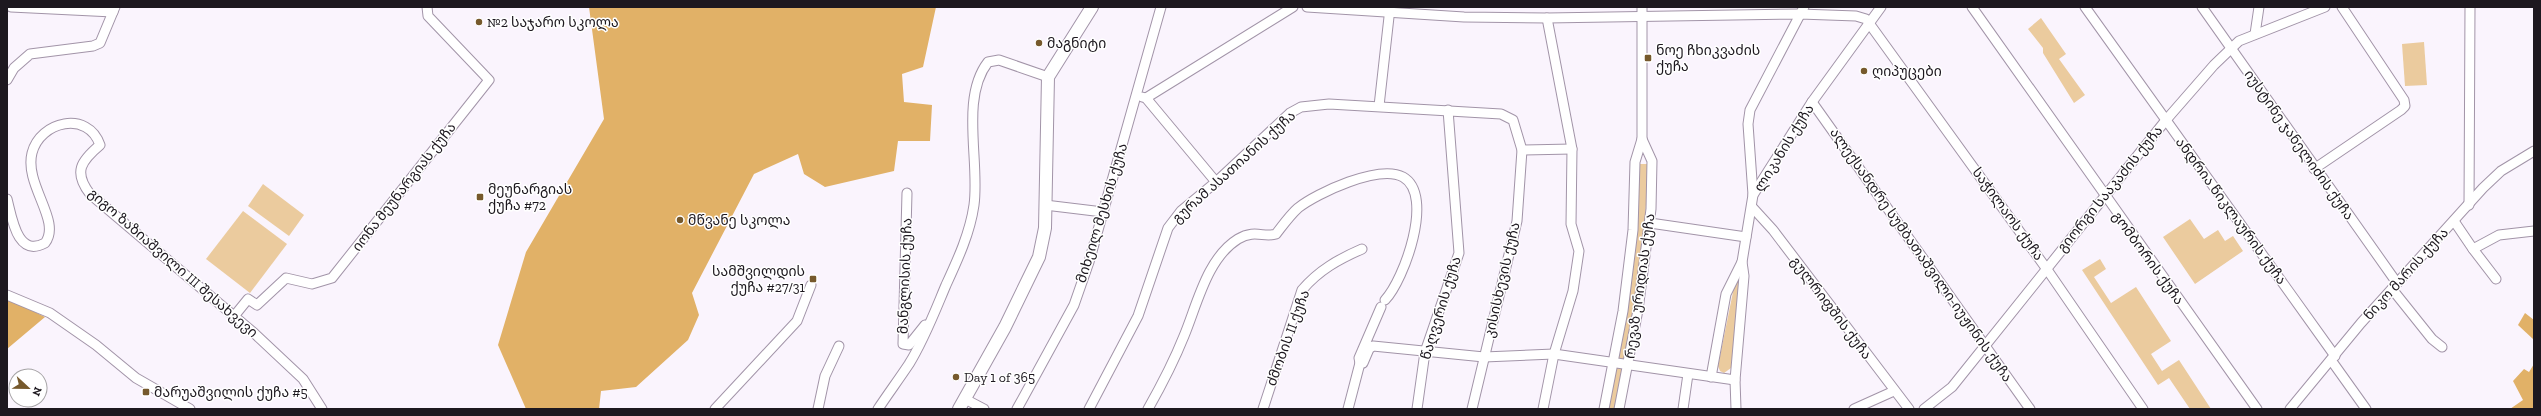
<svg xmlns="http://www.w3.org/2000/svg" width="2541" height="416" font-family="'Zilla Slab','Noto Sans Georgian',serif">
<rect width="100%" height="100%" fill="#faf4fd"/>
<g fill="#ebcb9e">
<path d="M2041,18L2066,54L2059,59L2085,95L2074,103L2043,53V48L2028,29Z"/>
<path d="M2424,42L2427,85L2405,86L2402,44Z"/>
<path d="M1638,164H1648C1646,231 1638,296 1625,361L1617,360Z"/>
<path d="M263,184L304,215L289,236L248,206Z"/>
<path d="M243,211L287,244L250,293L206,259Z"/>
<path d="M2190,219L2204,239L2218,230L2225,241L2233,236L2243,251L2195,284L2163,237Z"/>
<path d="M2100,259L2106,269L2094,277L2111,303L2136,287L2171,341L2151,354L2162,371L2179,360L2211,409H2190L2169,378L2158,385L2082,270Z"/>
<path d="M1740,276L1731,368L1724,373L1720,371L1718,366L1736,277Z"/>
<path d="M1616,366L1624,368L1617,409H1608Z"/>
</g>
<g fill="#e1b167">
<path d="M589,7H936L923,67L902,74L904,102L932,105L930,141H898L894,171L825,187L804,174L798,154L754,174L692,293L699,315L688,340L636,387L601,391L599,409H526L498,345L526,252L604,119Z"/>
<path d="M7,298L45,317L7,349Z"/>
<path d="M2525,313L2534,320V340L2518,325Z"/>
<path d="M2534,364V409H2510L2523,400L2513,381L2524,369L2529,372Z"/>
</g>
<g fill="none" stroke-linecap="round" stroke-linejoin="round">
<defs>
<g id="minor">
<path d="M11,7L113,12"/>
<path d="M1307,7L1464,17L1547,18L1800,14L1856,16L1866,19L2046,268L2143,409"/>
<path d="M1972,7L2257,409"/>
<path d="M2085,7L2335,356"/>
<path d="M2202,7L2397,283"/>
<path d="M2255,34L2259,7"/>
<path d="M7,80L14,68L30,54L93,46L100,43L115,7"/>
<path d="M1142,97L1146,98L1216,182"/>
<path d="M1146,98L1293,7"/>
<path d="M1812,102L2030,409"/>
<path d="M1379,106L1390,8"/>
<path d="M1522,150L1572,149"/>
<path d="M2314,169L2401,110L2405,106L2404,100L2342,7"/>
<path d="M907,193L903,344L909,345L925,325"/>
<path d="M1753,195L1748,124L1750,110L1804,7"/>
<path d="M7,199C12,218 17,258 45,243C62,221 24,185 32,153C40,121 88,110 100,145C81,161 73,172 90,194L254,333L303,379L322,409"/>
<path d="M1045,205L1103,212"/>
<path d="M2469,205L2470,7"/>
<path d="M1752,207L1773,230L1909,409"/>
<path d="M2454,221L2473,249L2499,235L2534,231"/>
<path d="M1650,223L1746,237"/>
<path d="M2473,249L2496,279"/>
<path d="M2392,289L2432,339L2442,347"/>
<path d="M7,295L50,313L96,345L136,378L190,409"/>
<path d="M1381,307L1359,358L1360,363H1363L1369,349L1373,346L1484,357L1554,354L1735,380"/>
<path d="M235,315L248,299L257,305L286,278L312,284L332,278L489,80L428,16L427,7"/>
<path d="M2331,360L2366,409"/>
<path d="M1711,377L1726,294L1742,262"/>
<path d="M965,399L984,409"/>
<path d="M715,409L797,321L811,285"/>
<path d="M818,409L825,376L839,346"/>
<path d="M878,409C888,394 899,379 909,364C924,340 935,311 946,285C958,259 970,233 974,205C980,162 960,98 988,62L999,60L1048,77"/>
<path d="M1017,409L1074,305L1089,262L1161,7"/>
<path d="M1089,409L1138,316L1168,228L1181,211L1216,182L1290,113L1301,107L1329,104L1501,114L1513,120L1522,150L1517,221L1472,409"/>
<path d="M1148,409C1161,386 1174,361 1184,336C1197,305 1207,258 1238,239C1255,229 1264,238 1276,234C1283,225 1290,215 1298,208C1317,193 1379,164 1403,177C1435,195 1404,280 1385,300"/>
<path d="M1263,409L1302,290C1319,270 1339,259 1362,249"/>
<path d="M1348,409L1360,363"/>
<path d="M1417,409L1425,352L1459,253L1448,110"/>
<path d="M1543,409L1554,354L1573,291L1579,251L1571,224L1572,149L1547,18"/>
<path d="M1604,409L1623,311L1633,230L1635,162L1642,139V7"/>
<path d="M1619,409L1638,310L1651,209L1652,161L1642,139"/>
<path d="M1683,409L1688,374"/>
<path d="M1736,409L1735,380L1744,276L1742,262L1753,195L1812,102L1881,7"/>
<path d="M1854,409L1894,391"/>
<path d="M1924,409L1952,387L2166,120L2214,65L2239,41L2325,7"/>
<path d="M2290,409L2361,323L2483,188L2501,171L2534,151"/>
</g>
<path id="major" d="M959,409L1005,327L1039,257L1045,228L1048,77L1092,7"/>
</defs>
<use href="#minor" stroke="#a294a8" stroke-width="11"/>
<use href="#major" stroke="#a294a8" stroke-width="14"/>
<use href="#minor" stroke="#fff" stroke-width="9"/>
<use href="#major" stroke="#fff" stroke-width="12"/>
</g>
<g fill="#76592c" stroke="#fff" stroke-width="1.5">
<circle cx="479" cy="22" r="4"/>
<circle cx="1039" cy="43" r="4"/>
<rect x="1644" y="54" width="8" height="8" rx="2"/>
<circle cx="1864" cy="71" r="4"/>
<rect x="476" y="193" width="8" height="8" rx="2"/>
<circle cx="680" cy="220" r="4"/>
<rect x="809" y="275" width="8" height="8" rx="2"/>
<circle cx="956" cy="377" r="4"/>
<rect x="142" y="388" width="8" height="8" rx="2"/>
</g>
<g text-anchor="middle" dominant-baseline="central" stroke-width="3" stroke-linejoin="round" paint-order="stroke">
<g font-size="14" fill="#1d181f" stroke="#fff" text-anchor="start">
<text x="487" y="22">№2 საჯარო სკოლა</text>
<text x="1047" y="43">მაგნიტი</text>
<text x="1656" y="50">ნოე ჩხიკვაძის<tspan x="1656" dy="16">ქუჩა</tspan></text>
<text x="1872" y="71">ღიპუცები</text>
<text x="488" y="189">მეუნარგიას<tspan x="488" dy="16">ქუჩა #72</tspan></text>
<text x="688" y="220">მწვანე სკოლა</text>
<text x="805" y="271" text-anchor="end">სამშვილდის<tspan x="805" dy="16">ქუჩა #27/31</tspan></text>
<text x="964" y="377">Day 1 of 365</text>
<text x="154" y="392">მარუაშვილის ქუჩა #5</text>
</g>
<g font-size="14" fill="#1d181f" stroke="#fff">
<text transform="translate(2299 145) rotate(55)">იუსტინე ჯანელიძის ქუჩა</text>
<text transform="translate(1784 148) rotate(-58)">ლიკანის ქუჩა</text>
<text transform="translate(1234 167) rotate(-42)">გურამ ასათიანის ქუჩა</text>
<text transform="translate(404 187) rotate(-52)">იონა მეუნარგიას ქუჩა</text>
<text transform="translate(2110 189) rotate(-51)">გიორგი სააკაძის ქუჩა</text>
<text transform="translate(2231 211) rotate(54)">ანდრია წიკლაურის ქუჩა</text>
<text transform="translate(1102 213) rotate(-73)">მიხეილ მესხის ქუჩა</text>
<text transform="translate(2008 214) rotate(54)">საჭილაოს ქუჩა</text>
<text transform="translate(1921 255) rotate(55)">ალექსანდრე სუმბათაშვილი-იუჟინის ქუჩა</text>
<text transform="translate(2148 258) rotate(54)">გომბორის ქუჩა</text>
<text transform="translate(173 263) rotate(41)">გიგო ზაზიაშვილი III შესახვევი</text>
<text transform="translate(2406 274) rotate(-48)">ნიკო მარის ქუჩა</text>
<text transform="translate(905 276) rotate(-88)">მანგლისის ქუჩა</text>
<text transform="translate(1502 280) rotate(-77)">კისისხევის ქუჩა</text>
<text transform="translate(1640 286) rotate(-82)">რევაზ ურიდიას ქუჩა</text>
<text transform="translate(1441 308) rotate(-73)">წაღვერის ქუჩა</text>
<text transform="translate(1831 308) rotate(53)">გულრიფშის ქუჩა</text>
<text transform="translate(1288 338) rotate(-70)">ძმობის II ქუჩა</text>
</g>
</g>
<rect width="2541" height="416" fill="none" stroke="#1d181f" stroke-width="16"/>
<g transform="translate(28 388) rotate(112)"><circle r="19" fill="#ffffff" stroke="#a5a3a5"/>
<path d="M0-3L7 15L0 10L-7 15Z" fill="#76592c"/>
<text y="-6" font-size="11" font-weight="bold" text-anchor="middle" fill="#1d181f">N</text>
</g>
</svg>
